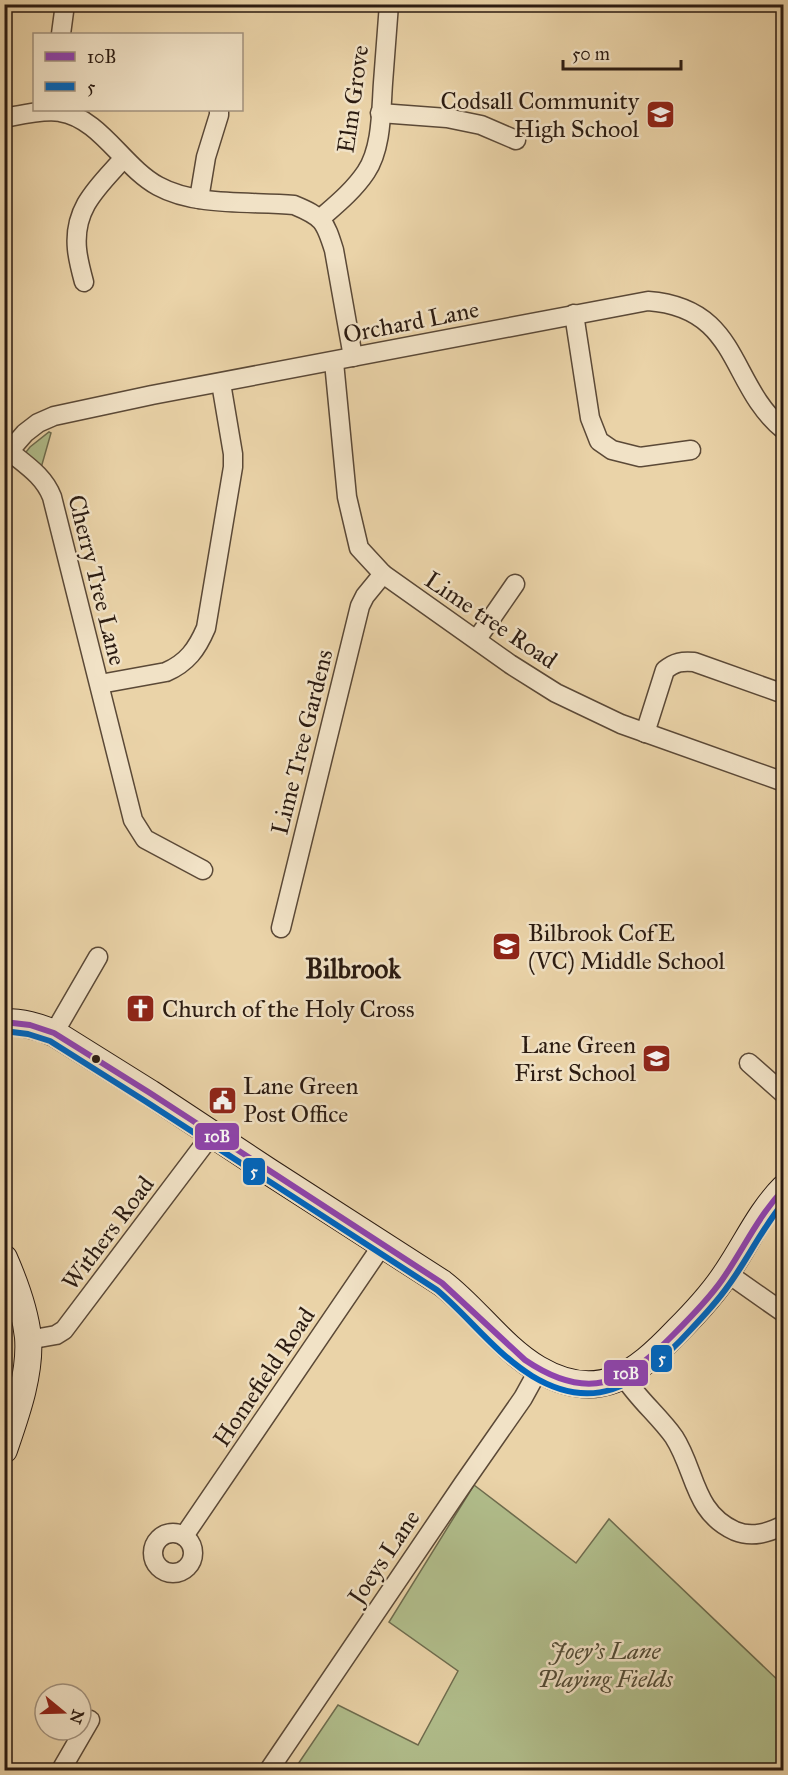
<svg xmlns="http://www.w3.org/2000/svg" width="788" height="1775" font-family="'IM FELL Great Primer',serif">
<rect width="100%" height="100%" fill="#ead3a8"/>
<filter id="stains"><feTurbulence type="fractalNoise" baseFrequency=".00333" numOctaves="4"/><feColorMatrix values="0 0 0 0 .2 0 0 0 0 .09 0 0 0 0 .02 0 0 0 .5 -.17"/></filter>
<radialGradient id="worn" r=".72"><stop offset=".6" stop-color="#630" stop-opacity="0"/><stop offset="1" stop-color="#630" stop-opacity=".3"/></radialGradient>
<g fill="#b1be8c" stroke="#6e6c4e" stroke-width="1.5">
<path d="M49,432L51,433L41,468L29,458L26,452L30,447Z"/>
<path d="M474,1485L576,1563L609,1519L783,1685V1770H294L338,1705L418,1745L458,1671L389,1622Z"/>
</g>
<g fill="none" stroke-linecap="round" stroke-linejoin="round">
<defs>
<g id="street">
<path d="M61,34L65,4"/>
<path d="M380,113L447,118L481,125L516,140"/>
<path d="M4,118C20,115 44,109 60,112C100,118 123,167 158,186C196,207 252,201 294,205C323,217 325,221 334,250L353,357"/>
<path d="M199,199L206,157L219,115V110"/>
<path d="M321,218C337,204 354,190 366,172C382,148 381,111 383,83C385,57 387,31 389,4"/>
<path d="M84,282C81,271 78,260 77,249C73,208 98,187 123,159"/>
<path d="M574,314L590,418L599,441L612,450L640,457L691,450"/>
<path d="M334,362L347,497L359,548L383,574L510,664L556,693L621,724L784,782"/>
<path d="M9,451C26,465 44,476 52,497L133,820L145,839L203,870"/>
<path d="M4,457L25,433L38,423L54,416L152,395L648,301C741,308 728,385 784,430"/>
<path d="M477,639L515,584"/>
<path d="M100,684L166,672C187,663 197,649 206,628L233,467V454L221,383"/>
<path d="M645,733L665,670C675,662 682,661 694,662L784,694"/>
<path d="M281,928L360,606L365,596L383,574"/>
<path d="M54,1033L98,957"/>
<path d="M749,1063L784,1094"/>
<path d="M727,1273L784,1313"/>
<path d="M28,1340L56,1335L64,1330L212,1134"/>
<path d="M624,1377C638,1399 659,1416 674,1437C696,1471 693,1512 735,1531C752,1538 768,1533 784,1525"/>
<circle cx="173" cy="1553" r="20"/>
<path d="M184,1536L383,1244"/>
<path d="M61,1770L90,1720"/>
<path d="M269,1770L463,1484L523,1398L539,1369"/>
</g>
<g id="secondary">
<path d="M4,1022C23,1022 37,1026 54,1033L150,1093L268,1171L442,1283C476,1309 501,1347 538,1369C598,1404 635,1375 677,1331C695,1313 713,1294 727,1272C746,1244 760,1212 784,1188"/>
<path d="M4,1258C15,1283 25,1310 28,1337C31,1374 16,1415 4,1450"/>
</g>
</defs>
<use href="#street" stroke="#5b4937" stroke-width="21"/>
<use href="#secondary" stroke="#2b1b11" stroke-width="28"/>
<use href="#street" stroke="#f1e2c6" stroke-width="18"/>
<use href="#secondary" stroke="#f1e2c6" stroke-width="26"/>
<defs>
<path id="bus-1" d="M4,1022L30,1025L54,1033L150,1093L442,1283L525,1360C587,1402 624,1385 673,1335C690,1318 708,1300 722,1280C743,1250 758,1216 784,1189"/>
<path id="bus-2" d="M4,1031L28,1034L50,1041L145,1101L437,1290C469,1317 495,1353 532,1376C593,1413 636,1386 680,1341C697,1323 714,1306 728,1286C748,1259 762,1228 784,1202"/>
</defs>
<use href="#bus-1" stroke="#f1e2c6" stroke-width="10"/>
<use href="#bus-2" stroke="#f1e2c6" stroke-width="10"/>
<use href="#bus-1" stroke="#8e44ad" stroke-width="6"/>
<use href="#bus-2" stroke="#0065bd" stroke-width="6"/>
</g>
<defs>
<symbol id="school-square" viewBox="-11 -11 22 22"><rect x="-9" y="-9" width="18" height="18" rx="4" fill="#8f2418" stroke="#f1e2c6"/><path d="M0-5L7-2L0 1L-7-2ZM-4 1L0 2.5L4 1V4Q0 6-4 4Z" fill="#fff"/></symbol>
<symbol id="church-square" viewBox="-11 -11 22 22"><rect x="-9" y="-9" width="18" height="18" rx="4" fill="#8f2418" stroke="#f1e2c6"/><path d="M-1.2-6h2.4v3.5h3.3v2.4h-3.3V6h-2.4V-.1h-3.3v-2.4h3.3Z" fill="#fff"/></symbol>
<symbol id="civic-square" viewBox="-11 -11 22 22"><rect x="-9" y="-9" width="18" height="18" rx="4" fill="#8f2418" stroke="#f1e2c6"/><path d="M-.6-6.5H3V-4.5H.6V-3L4-1V1h2V6H-6V1h2V-1L-.6-3ZM-1.2 2.5V6h2.4V2.5Z" fill="#fff"/></symbol>
</defs>
<g fill-rule="evenodd">
<use href="#school-square" x="644" y="98" width="33" height="33"/>
<use href="#school-square" x="490" y="930" width="33" height="33"/>
<use href="#church-square" x="124" y="992" width="33" height="33"/>
<use href="#school-square" x="640" y="1042" width="33" height="33"/>
<use href="#civic-square" x="206" y="1084" width="33" height="33"/>
</g>
<circle fill="#2b1b11" stroke="#f1e2c6" stroke-width="2" cx="96" cy="1059" r="5"/>
<g text-anchor="middle" dominant-baseline="central" stroke-width="5" stroke-linejoin="round" paint-order="stroke">
<g font-size="24" fill="#2b1b11" stroke="#f1e2c6">
<text transform="translate(353 99) rotate(-82)">Elm Grove</text>
<text transform="translate(411 322) rotate(-11)">Orchard Lane</text>
<text transform="translate(97 580) rotate(76)">Cherry Tree Lane</text>
<text transform="translate(491 620) rotate(34)">Lime tree Road</text>
<text transform="translate(302 742) rotate(-76)">Lime Tree Gardens</text>
<text transform="translate(108 1233) rotate(-53)">Withers Road</text>
<text transform="translate(264 1377) rotate(-56)">Homefield Road</text>
<text transform="translate(384 1557) rotate(-56)">Joeys Lane</text>
</g>
<g font-size="24" fill="#2b1b11" stroke="#f1e2c6" text-anchor="start">
<text x="639" y="101" text-anchor="end">Codsall Community<tspan x="639" dy="28">High School</tspan></text>
<text x="528" y="933">Bilbrook CofE<tspan x="528" dy="28">(VC) Middle School</tspan></text>
<text x="162" y="1009">Church of the Holy Cross</text>
<text x="636" y="1045" text-anchor="end">Lane Green<tspan x="636" dy="28">First School</tspan></text>
<text x="243" y="1086">Lane Green<tspan x="243" dy="28">Post Office</tspan></text>
</g>
<g font-size="24" font-style="italic" fill="#534c36" stroke="#f1e2c6">
<text x="605" y="1651">Joey's Lane<tspan x="605" dy="28">Playing Fields</tspan></text>
</g>
<g font-size="27" font-weight="bold" fill="#2b1b11" stroke="#f1e2c6">
<text x="353" y="968">Bilbrook</text>
</g>
</g>
<g stroke="#f1e2c6" stroke-width="2">
<rect x="194" y="1122" width="46" height="29" rx="6" fill="#8e44ad"/>
<rect x="242" y="1157" width="24" height="29" rx="6" fill="#0065bd"/>
<rect x="650" y="1344" width="23" height="29" rx="6" fill="#0065bd"/>
<rect x="603" y="1359" width="46" height="28" rx="6" fill="#8e44ad"/>
</g>
<g font-size="16" text-anchor="middle" font-weight="bold" fill="#fff">
<text x="217" y="1142">10B</text>
<text x="254" y="1177">5</text>
<text x="662" y="1364">5</text>
<text x="626" y="1379">10B</text>
</g>
<rect width="788" height="1775" fill="none" stroke="#ead3a8" stroke-width="24"/>
<rect x="6" y="6" width="776" height="1763" fill="none" stroke="#2b1b11" stroke-width="3"/>
<rect x="12" y="12" width="764" height="1751" fill="none" stroke="#2b1b11" stroke-width="1.5"/>
<rect x="33" y="33" width="210" height="78" fill="#f1e2c6" stroke="#a2927e" stroke-width="1.5"/>
<rect x="45" y="52" width="30" height="9" fill="#8e44ad" stroke="#a2927e" stroke-width="1.5"/>
<text x="87" y="63" font-size="18" fill="#2b1b11">10B</text>
<rect x="45" y="82" width="30" height="9" fill="#0065bd" stroke="#a2927e" stroke-width="1.5"/>
<text x="87" y="93" font-size="18" fill="#2b1b11">5</text>
<g transform="translate(63 1712) rotate(109)"><circle r="28" fill="#f1e2c6" stroke="#a2927e" stroke-width="1.5"/>
<path d="M0-4.5L10 22L0 15L-10 22Z" fill="#8f2418"/>
<text y="-9" font-size="16" font-weight="bold" text-anchor="middle" fill="#2b1b11">N</text>
</g>
<path d="M563 60v9h118v-9" fill="none" stroke="#2b1b11" stroke-width="3"/>
<text x="572" y="60" font-size="18" fill="#2b1b11" stroke="#f1e2c6" stroke-width="4.5" paint-order="stroke">50 m</text>
<rect width="100%" height="100%" filter="url(#stains)"/>
<rect width="100%" height="100%" fill="url(#worn)"/>
</svg>
